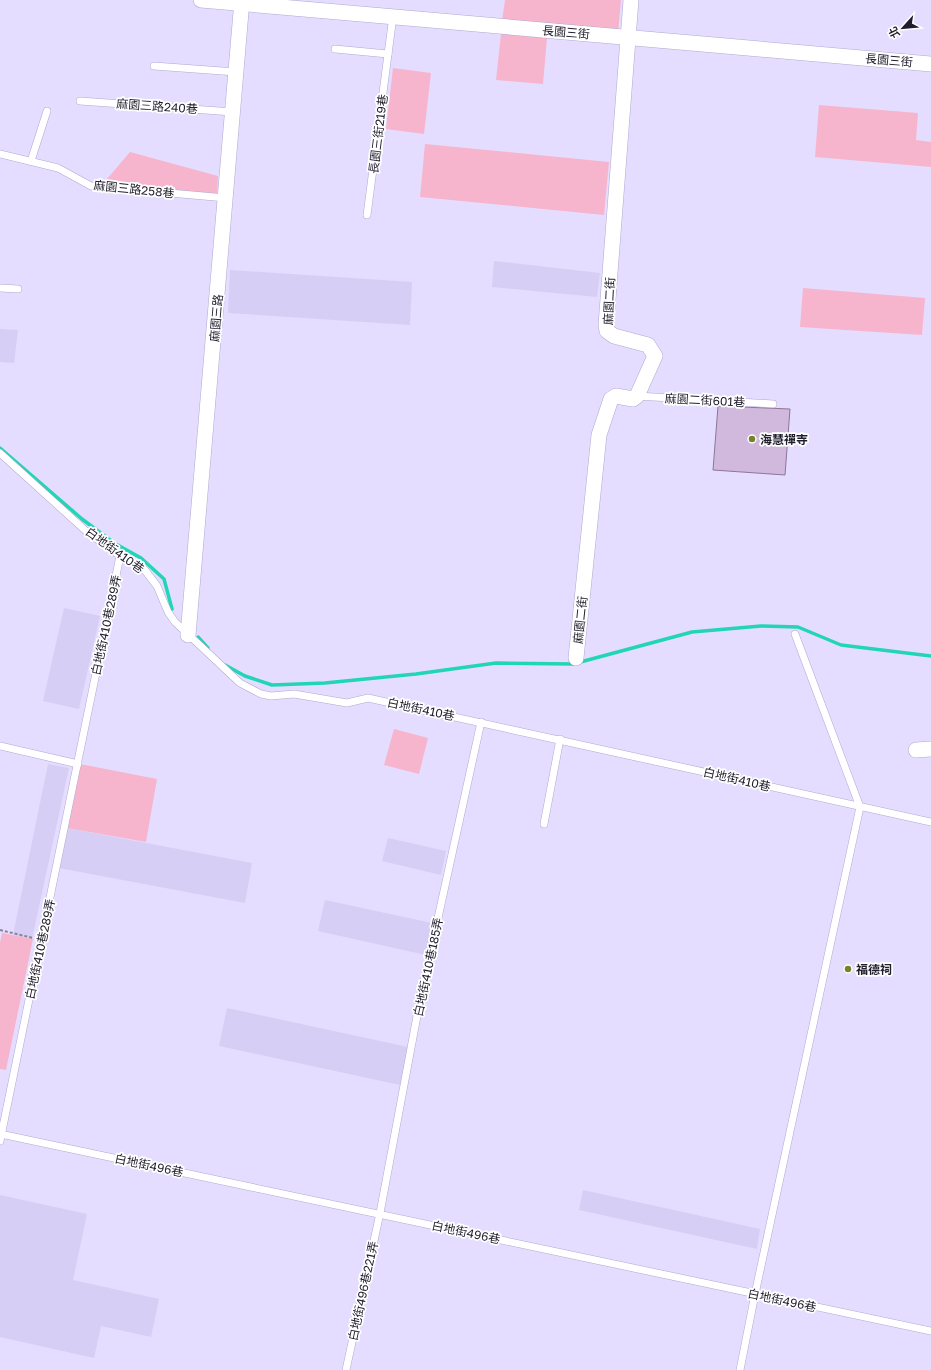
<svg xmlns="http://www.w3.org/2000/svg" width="931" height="1370" font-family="'Golos Text','Noto Sans TC',sans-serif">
<rect width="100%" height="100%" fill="#e4ddff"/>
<g fill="#d7cef5">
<path d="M494,261L600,273L597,297L492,287Z"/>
<path d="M230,270L412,282L410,325L228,313Z"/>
<path d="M0,329L18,330L14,363L0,362Z"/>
<path d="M64,608L100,616L79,709L43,701Z"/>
<path d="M48,764L69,768L32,939L13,935Z"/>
<path d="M67,828L252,863L245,903L59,868Z"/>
<path d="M388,838L446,851L441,875L382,861Z"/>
<path d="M325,900L432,923L426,955L318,931Z"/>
<path d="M227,1008L408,1047L400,1085L219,1046Z"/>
<path d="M583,1190L760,1229L757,1249L579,1210Z"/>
<path d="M0,1195L87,1214L73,1280L159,1299L151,1337L101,1326L94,1358L0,1337Z"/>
</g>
<g fill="#f7b5cd">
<path d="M505,0H621L618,33L502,21Z"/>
<path d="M501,34L547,38L543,84L496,80Z"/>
<path d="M393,68L431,73L424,134L386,129Z"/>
<path d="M819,105L918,113L916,140L931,142V167L815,157Z"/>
<path d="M425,144L609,162L604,215L420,197Z"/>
<path d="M130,152L218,176L217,195L101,186Z"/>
<path d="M803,288L925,298L922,335L800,327Z"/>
<path d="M394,729L428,738L419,774L384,765Z"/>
<path d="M80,764L157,779L146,842L67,828Z"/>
<path d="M2,933L33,939L6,1070L0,1069V943Z"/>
</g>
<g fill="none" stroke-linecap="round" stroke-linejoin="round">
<g stroke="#22d5b4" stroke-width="3.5">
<path d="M0,448L82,519L114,543L141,558L164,579L172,609"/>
<path d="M198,637L208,648"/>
<path d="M225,665L245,676L272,685L325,683L416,674L496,663L573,664L692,632L761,626L798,627L841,645L931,656"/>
</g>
</g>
<path fill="#d1b8dd" stroke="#8e7698" d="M718,406L790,409L785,475L713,470Z"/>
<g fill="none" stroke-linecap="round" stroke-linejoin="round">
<defs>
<g id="service">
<path d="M335,49L388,54"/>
<path d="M154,66L236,72"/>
<path d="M80,101L233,112"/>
<path d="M0,154L58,168L91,186L226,198"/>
<path d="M31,161L47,111"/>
<path d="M367,215L393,16"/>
<path d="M0,288L18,289"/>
<path d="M637,396L773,404"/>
<path d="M0,453L86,531L120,556L144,569L157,586L168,612L175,622L240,683L261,694L271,696L294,694L347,703L368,698L931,822"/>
<path d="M0,746L78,764"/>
<path d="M544,824L560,739"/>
<path d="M0,1134L931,1331"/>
<path d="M0,1141L120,556"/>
<path d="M346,1370L380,1213L420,1000L481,722"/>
<path d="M740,1370L755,1294L860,807L795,634"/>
</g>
<g id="minor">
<path d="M201,0L931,64"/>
<path d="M188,635L242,0"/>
<path d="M576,658L599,435L611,399L616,396L633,399L637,396L655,356L648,345L614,336L607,331L606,325L631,0"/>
<path d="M916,750L931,749"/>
</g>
</defs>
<use href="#service" stroke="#b2a8d1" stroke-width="8"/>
<use href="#minor" stroke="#b2a8d1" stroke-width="16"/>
<path stroke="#89849d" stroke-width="2" stroke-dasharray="3 2" stroke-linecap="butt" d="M0,930L33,938"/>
<use href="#service" stroke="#fff" stroke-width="7"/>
<use href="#minor" stroke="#fff" stroke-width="15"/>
</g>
<g fill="#78822e" stroke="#fff" stroke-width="1.5">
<circle cx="752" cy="439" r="4"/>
<circle cx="848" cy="969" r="4"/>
</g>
<g text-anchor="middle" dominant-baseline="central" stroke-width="3.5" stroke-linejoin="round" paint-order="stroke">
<g font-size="12" fill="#201d2c" stroke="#fff">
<text transform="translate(566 32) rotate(5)">長園三街</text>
<text transform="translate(889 60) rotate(5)">長園三街</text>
<text transform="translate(157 106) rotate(4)">麻園三路240巷</text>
<text transform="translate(378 134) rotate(-83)">長園三街219巷</text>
<text transform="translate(134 189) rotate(6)">麻園三路258巷</text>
<text transform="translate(609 301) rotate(-87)">麻園二街</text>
<text transform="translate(216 318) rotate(-85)">麻園三路</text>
<text transform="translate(705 400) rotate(3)">麻園二街601巷</text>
<text transform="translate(115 550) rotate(36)">白地街410巷</text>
<text transform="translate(580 620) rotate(-84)">麻園二街</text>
<text transform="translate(106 625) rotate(-78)">白地街410巷289弄</text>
<text transform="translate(421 709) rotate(12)">白地街410巷</text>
<text transform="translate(737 779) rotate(13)">白地街410巷</text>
<text transform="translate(40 949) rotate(-78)">白地街410巷289弄</text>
<text transform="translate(428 967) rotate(-78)">白地街410巷185弄</text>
<text transform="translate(149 1165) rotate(12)">白地街496巷</text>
<text transform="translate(466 1232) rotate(12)">白地街496巷</text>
<text transform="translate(363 1291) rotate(-78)">白地街496巷221弄</text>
<text transform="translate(782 1300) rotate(12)">白地街496巷</text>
</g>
<g font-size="12" font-weight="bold" fill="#201d2c" stroke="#fff" text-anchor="start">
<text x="760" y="439">海慧禪寺</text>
<text x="856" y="969">福德祠</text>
</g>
</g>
<g transform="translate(903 28) rotate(243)" stroke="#ffffff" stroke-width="3" paint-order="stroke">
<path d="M0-3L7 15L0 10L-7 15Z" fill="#201d2c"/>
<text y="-6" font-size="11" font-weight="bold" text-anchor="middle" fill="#201d2c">北</text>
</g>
</svg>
